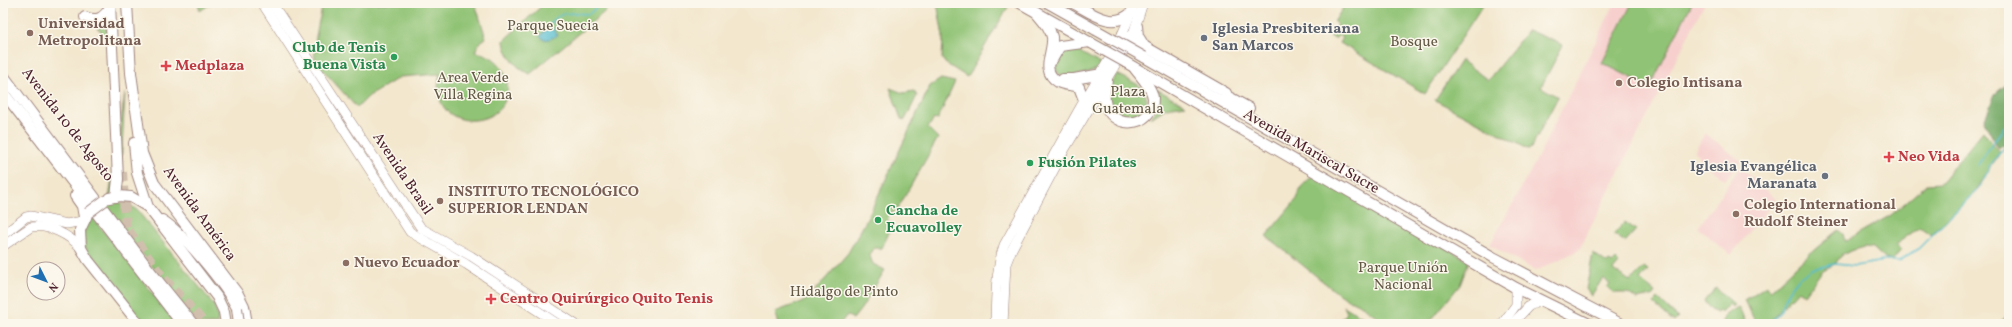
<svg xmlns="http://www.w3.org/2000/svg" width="2012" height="327" font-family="Vollkorn,serif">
<rect width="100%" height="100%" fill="#fbf7ec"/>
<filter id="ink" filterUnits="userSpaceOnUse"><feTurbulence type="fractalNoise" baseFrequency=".025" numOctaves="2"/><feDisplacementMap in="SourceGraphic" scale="8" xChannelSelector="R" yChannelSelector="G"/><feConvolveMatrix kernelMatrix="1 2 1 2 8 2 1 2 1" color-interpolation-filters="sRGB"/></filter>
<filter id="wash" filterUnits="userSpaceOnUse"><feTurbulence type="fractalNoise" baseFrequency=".012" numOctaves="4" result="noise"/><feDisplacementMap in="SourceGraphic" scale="16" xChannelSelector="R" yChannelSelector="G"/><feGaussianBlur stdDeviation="0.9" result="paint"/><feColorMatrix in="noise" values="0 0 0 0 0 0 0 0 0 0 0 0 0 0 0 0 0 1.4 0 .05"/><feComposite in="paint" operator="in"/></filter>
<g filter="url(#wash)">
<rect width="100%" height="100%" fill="#f3e7cd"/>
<g fill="#f7d0ce">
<path d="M1615,3H1705L1579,250L1536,271L1490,245L1535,163Z"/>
<path d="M1705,133L1741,161L1725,180L1700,161L1701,159L1695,151Z"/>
<path d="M1740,167L1776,199L1731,255L1698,228Z"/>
</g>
<g fill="#90c374" stroke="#6d7150">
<path d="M198,3H212L200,11Z"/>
<path d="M323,3H475L486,38L479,43L475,52C489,54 500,61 505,74C525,130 424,141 440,74L400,77L369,96L357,108L315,61C313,42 319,22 323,3Z"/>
<path d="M545,3H615L530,74C518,70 504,53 504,40Z"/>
<path d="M937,3H1001L1008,7L967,77L945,63L942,58L943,37Z"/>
<path d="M1346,3H1484L1425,94L1340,43L1343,38L1339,35L1335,39L1330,36L1337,25L1334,22Z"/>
<path d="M1632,3H1692L1650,87L1602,63Z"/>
<path d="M106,17L108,40L93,22Z"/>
<path d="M1528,30L1563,45L1541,87L1558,97L1531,148L1528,149L1435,100L1461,60L1488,80Z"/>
<path d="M1073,50L1078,51L1101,64C1096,71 1090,72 1082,74C1077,75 1071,77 1066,77C1053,76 1051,55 1063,51C1066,50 1070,51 1073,50Z"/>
<path d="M1117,74L1137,84L1143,89L1147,99L1146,108L1140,118L1128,122L1115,116L1106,101L1109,84Z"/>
<path d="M941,79L955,82L938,119L933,120L928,128L938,138L897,210L890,214L887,220L893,224L882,248H875L869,254L873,264L885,270L861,309L853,319L847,315L840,324H779L775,312L807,300L848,253L866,221L930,86Z"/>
<path d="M890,88L903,93L914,91L917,96L905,120L901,119Z"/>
<path d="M1158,90L1186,105L1166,108L1151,118L1158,103Z"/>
<path d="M125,93L119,203L128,204L137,210L214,305L218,317L217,324H198L106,208L108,205Z"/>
<path d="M1983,131L1999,152L1998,156L1972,195L1931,235L1920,227L1895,245L1901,250L1892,261L1885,259L1873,248L1865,247L1850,251L1841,256L1835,264L1823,270L1804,295L1798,290L1768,324H1756L1745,300L1766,286L1771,290L1807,256L1838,230L1843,234L1845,241L1891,215L1927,184L1940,183Z"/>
<path d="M1315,173L1469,261L1460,285L1428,324H1387L1364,307L1340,295L1266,236L1297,199L1301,187Z"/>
<path d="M93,218L177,324H143L88,255C83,242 80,227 93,218Z"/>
<path d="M1625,222L1636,230L1625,242L1614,234Z"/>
<path d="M1593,253L1607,263L1609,261L1613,263L1616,260L1619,263L1613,270L1630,281L1644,267L1648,270L1640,280L1655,292L1652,296L1637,299L1627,293H1614L1607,287L1610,284L1603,278L1591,296L1586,289Z"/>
<path d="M1716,288L1735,305L1732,307L1729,304L1721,313L1719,311L1717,313L1711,310L1704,301Z"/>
<path d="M1658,299L1678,318L1674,322L1654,304Z"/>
<path d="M1344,306L1364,318L1358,324H1337L1347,313Z"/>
<path d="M1738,307L1747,324H1722L1725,315Z"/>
<path d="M2009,310V324H2000Z"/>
</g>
<path fill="#74a966" stroke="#5f6448" d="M2009,82V141L1998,148L1984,121L1995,94Z"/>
<path fill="#53bdd0" stroke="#4e6e7e" d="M550,25L558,35C552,38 544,43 540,36Z"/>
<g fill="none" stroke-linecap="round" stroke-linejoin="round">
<g stroke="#53bdd0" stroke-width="1.5">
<path d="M550,25C558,10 574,13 589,14L596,8L597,3"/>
<path d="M1977,166L2009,120"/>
<path d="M1768,324L1780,313L1788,292L1799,278L1812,269L1835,264L1855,266L1884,261H1899L1917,250L1972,195L1980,186L1994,160L2009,142"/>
</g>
</g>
</g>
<g filter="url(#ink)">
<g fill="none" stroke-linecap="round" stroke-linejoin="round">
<path stroke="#d1bfad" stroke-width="10" stroke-dasharray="10 5" stroke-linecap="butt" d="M122,172L126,228L164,279L205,324"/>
<defs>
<g id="secondary">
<path d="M262,3L410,232L466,264L558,324"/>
<path d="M272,3L421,228L471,256L575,324"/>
<path d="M3,235L26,217L31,216L67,224L82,221"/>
<path d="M3,246L31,227C49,224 69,235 81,248"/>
<path d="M995,324C996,297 995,271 1004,245C1030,199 1055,152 1081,106C1101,72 1123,41 1134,3"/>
<path d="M1003,324L1006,264L1012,249L1065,149L1132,37L1143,3"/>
<path d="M1502,324L1516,305V288"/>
<path d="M1512,324L1529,306L1541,301"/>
</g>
<g id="primary">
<path d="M110,3L118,179L116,197"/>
<path d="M127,3L131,73L142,153L154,183L238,294L244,306L247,324"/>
<path d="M1020,3L1091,43"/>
<path d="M1048,3L1096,30"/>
<path d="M1073,3C1092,13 1112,30 1131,13"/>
<path d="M1037,13C1043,20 1050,27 1052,37C1054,53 1039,70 1058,82C1065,86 1072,84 1079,87L1084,100"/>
<path d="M85,17C97,22 104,18 110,7"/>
<path d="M1137,26L1138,36L1143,44"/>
<path d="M1123,34L1226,93L1229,101V106"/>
<path d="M1144,57L1493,257L1621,324"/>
<path d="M1052,60L1060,46L1090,42"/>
<path d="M1125,62L1516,288L1589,324"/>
<path d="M3,75L150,271L193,324"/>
<path d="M1063,79H1074L1102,74"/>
<path d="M1107,80C1106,86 1104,94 1105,101C1109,131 1154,129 1153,98C1152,88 1142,78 1135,69"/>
<path d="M3,92L182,324"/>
<path d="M1231,98L1249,108"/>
<path d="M134,143L137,173L148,207"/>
<path d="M75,196L82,206L84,217"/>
<path d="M109,198L119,196L131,197L148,207L217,297L224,312L226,324"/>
<path d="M88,213L80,230L81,248L88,260L139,324"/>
<path d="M162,220C183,233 226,285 237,308"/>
</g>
</defs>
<use href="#secondary" stroke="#9e837c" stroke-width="10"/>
<use href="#primary" stroke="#9e837c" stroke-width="12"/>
<use href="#secondary" stroke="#fff" stroke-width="9"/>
<use href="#primary" stroke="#fff" stroke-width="10"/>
<defs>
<g id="primary-bridge">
<path d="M1096,30L1144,57"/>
<path d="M1091,43L1125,62"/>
<path d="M88,213L104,201"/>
<path d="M237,308L239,324"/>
</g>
</defs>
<use href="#primary-bridge" stroke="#9e837c" stroke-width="12" stroke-linecap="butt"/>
<use href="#primary-bridge" stroke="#fff" stroke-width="10"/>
</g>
</g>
<g fill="#8d6e63" stroke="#fbf7ec" stroke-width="1.5">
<circle cx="30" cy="33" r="4"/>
<circle cx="1619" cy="83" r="4"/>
<circle cx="440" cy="201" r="4"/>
<circle cx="1736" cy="214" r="4"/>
<circle cx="346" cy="263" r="4"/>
</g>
<g fill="#6b7280" stroke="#fbf7ec" stroke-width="1.5">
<circle cx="1204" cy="38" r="4"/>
<circle cx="1825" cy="176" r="4"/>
</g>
<g fill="#2e9e5b" stroke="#fbf7ec" stroke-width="1.5">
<circle cx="394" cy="57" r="4"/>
<circle cx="1030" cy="163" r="4"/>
<circle cx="878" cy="220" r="4"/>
</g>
<g fill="#e0444e" stroke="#fbf7ec" stroke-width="1.5">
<path d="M164 60h4v4h4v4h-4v4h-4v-4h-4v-4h4z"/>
<path d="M1887 151h4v4h4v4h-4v4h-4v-4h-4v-4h4z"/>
<path d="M489 293h4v4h4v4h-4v4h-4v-4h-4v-4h4z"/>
</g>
<g text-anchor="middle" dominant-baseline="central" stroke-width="3" stroke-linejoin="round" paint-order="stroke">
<g font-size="15" font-weight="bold" fill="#785e54" stroke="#fbf7ec" text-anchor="start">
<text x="38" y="24">Universidad<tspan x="38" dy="17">Metropolitana</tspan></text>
<text x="1627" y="83">Colegio Intisana</text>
<text x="448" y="192">INSTITUTO TECNOLÓGICO<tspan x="448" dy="17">SUPERIOR LENDAN</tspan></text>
<text x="1744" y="205">Colegio International<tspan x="1744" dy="17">Rudolf Steiner</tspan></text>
<text x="354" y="263">Nuevo Ecuador</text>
</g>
<g font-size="15" fill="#625845" stroke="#fbf7ec">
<text x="553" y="26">Parque Suecia</text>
<text x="1414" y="42">Bosque</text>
<text x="473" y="78">Area Verde<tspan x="473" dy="17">Villa Regina</tspan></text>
<text x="1128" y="92">Plaza<tspan x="1128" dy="17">Guatemala</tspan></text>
<text x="1403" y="268">Parque Unión<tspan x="1403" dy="17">Nacional</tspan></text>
<text x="844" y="292">Hidalgo de Pinto</text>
</g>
<g font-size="15" font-weight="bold" fill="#5b616d" stroke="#fbf7ec" text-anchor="start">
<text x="1212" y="29">Iglesia Presbiteriana<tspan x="1212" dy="17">San Marcos</tspan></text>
<text x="1817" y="167" text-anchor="end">Iglesia Evangélica<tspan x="1817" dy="17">Maranata</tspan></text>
</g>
<g font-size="15" font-weight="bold" fill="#27864d" stroke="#fbf7ec" text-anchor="start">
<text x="386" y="48" text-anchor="end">Club de Tenis<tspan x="386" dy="17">Buena Vista</tspan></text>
<text x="1038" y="163">Fusión Pilates</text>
<text x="886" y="211">Cancha de<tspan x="886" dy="17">Ecuavolley</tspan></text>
</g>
<g font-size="15" font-weight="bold" fill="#be3a42" stroke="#fbf7ec" text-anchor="start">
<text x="175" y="66">Medplaza</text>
<text x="1898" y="157">Neo Vida</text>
<text x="500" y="299">Centro Quirúrgico Quito Tenis</text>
</g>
<g font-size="15" fill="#4a1f2b" stroke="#fbf7ec">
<text transform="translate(67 125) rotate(52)">Avenida 10 de Agosto</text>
<text transform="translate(1311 152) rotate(30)">Avenida Mariscal Sucre</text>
<text transform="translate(402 174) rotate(56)">Avenida Brasil</text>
<text transform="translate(199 214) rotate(54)">Avenida América</text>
</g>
</g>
<rect width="2012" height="327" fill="none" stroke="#fbf7ec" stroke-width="16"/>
<g transform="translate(46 281) rotate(132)"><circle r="19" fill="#fbf7ec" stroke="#b4a19f"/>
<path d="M0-3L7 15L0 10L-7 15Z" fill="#1f6fb2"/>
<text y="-6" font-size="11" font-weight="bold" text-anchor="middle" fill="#4a1f2b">N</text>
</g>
</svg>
